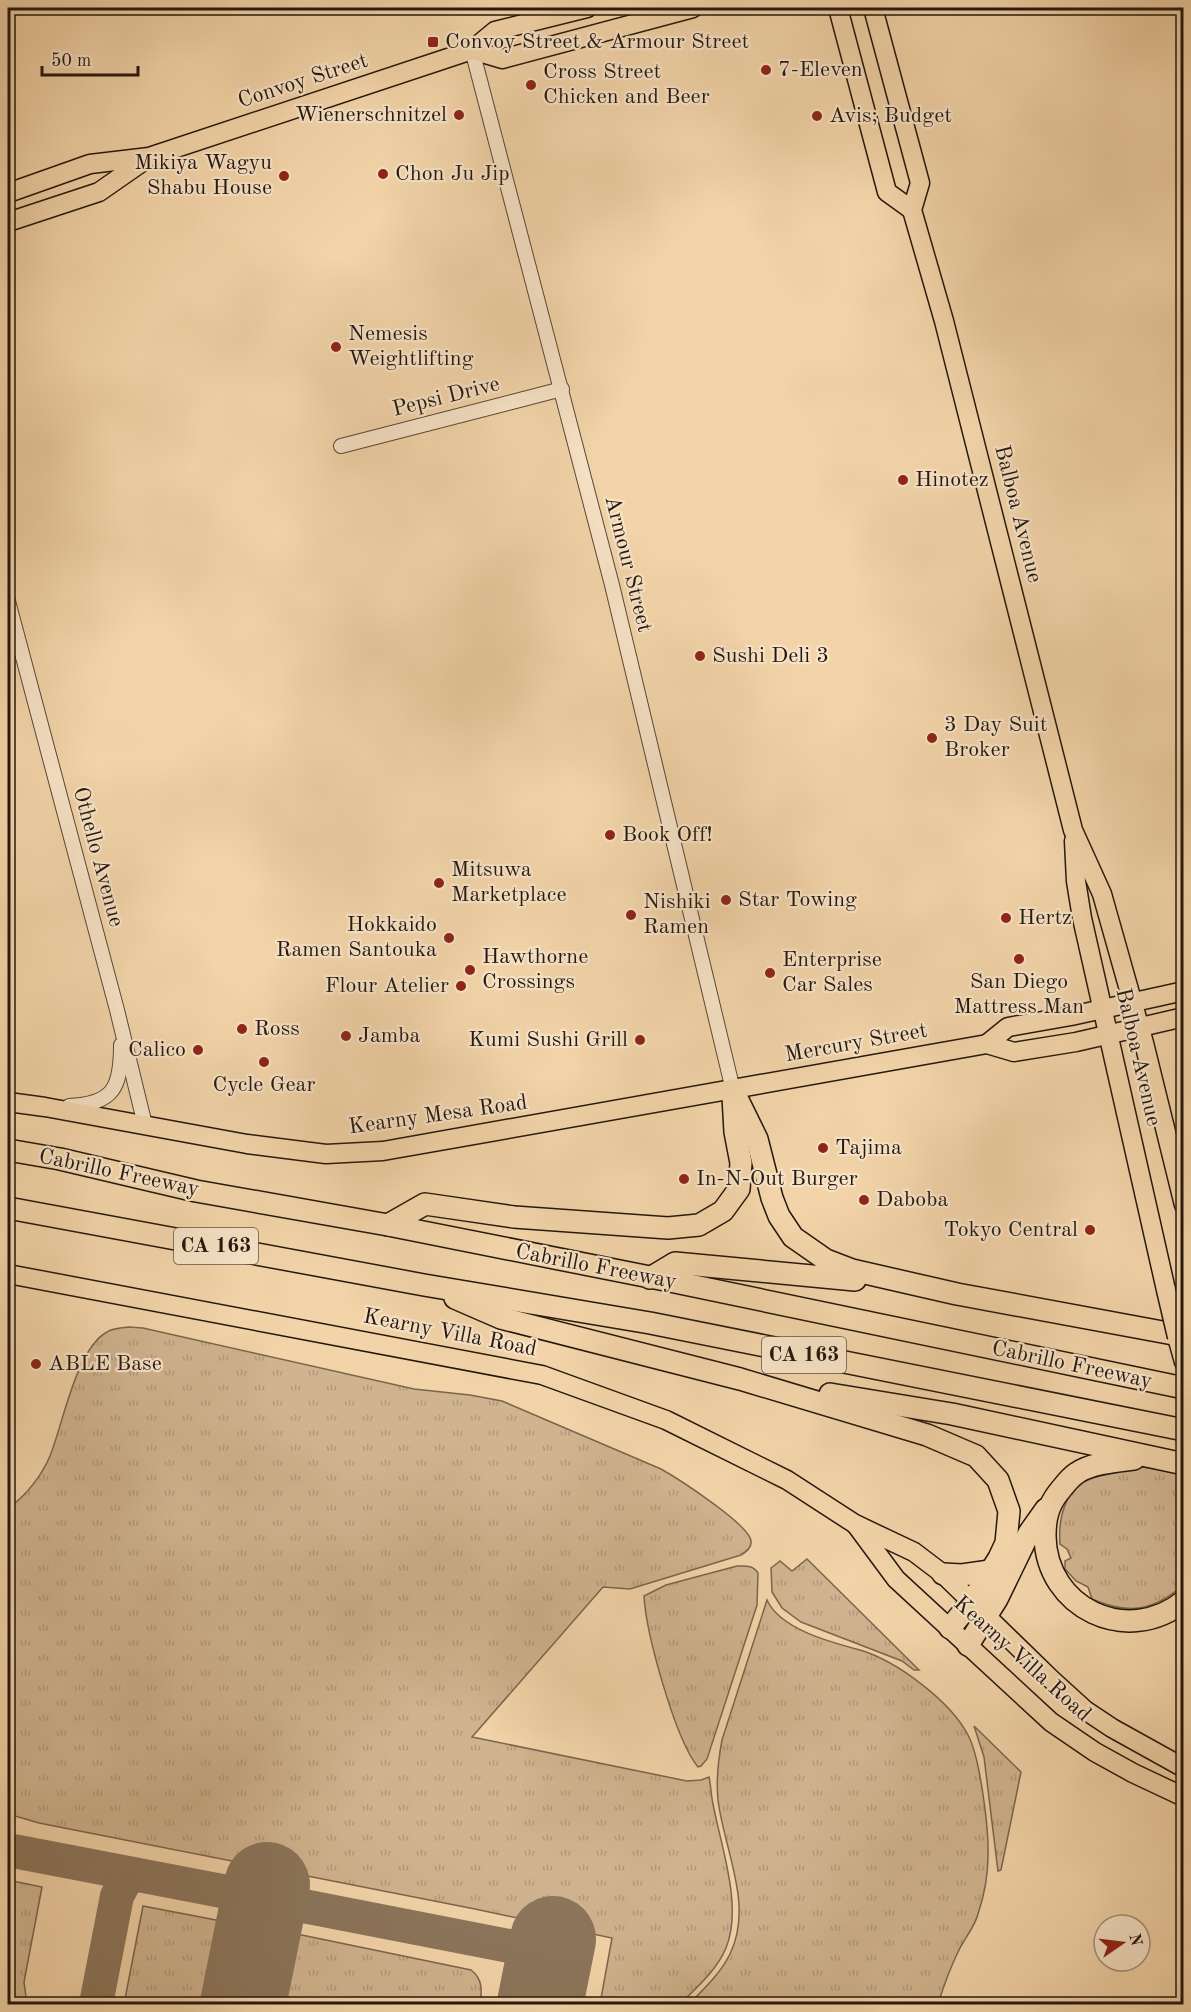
<svg xmlns="http://www.w3.org/2000/svg" width="1191" height="2012" font-family="'Old Standard TT',serif">
<defs>
<pattern id="grass-tufts" width="24" height="20" patternUnits="userSpaceOnUse" patternTransform="scale(1.5)"><rect width="24" height="20" fill="#d0b48f"/><path d="M3 7l-1-3M5 7V3M7 7l1-3M15 17l-1-3M17 17v-4M19 17l1-3" fill="none" stroke="#b29a7a"/></pattern>
</defs>
<rect width="100%" height="100%" fill="#f3d4a9"/>
<filter id="stains"><feTurbulence type="fractalNoise" baseFrequency=".00333" numOctaves="4"/><feColorMatrix values="0 0 0 0 .2 0 0 0 0 .09 0 0 0 0 .02 0 0 0 .5 -.17"/></filter>
<radialGradient id="worn" r=".72"><stop offset=".6" stop-color="#630" stop-opacity="0"/><stop offset="1" stop-color="#630" stop-opacity=".3"/></radialGradient>
<g fill="url(#grass-tufts)" stroke="#7a664e" stroke-width="1.5">
<path d="M129,1327L143,1328L414,1389L470,1395L502,1401L661,1469C677,1478 750,1525 751,1541C752,1548 746,1552 741,1555L630,1589L603,1587L472,1737L687,1781L701,1780L709,1777C711,1786 711,1795 713,1804C721,1847 743,1906 726,1948C717,1970 696,1988 680,2004H600L612,1938L475,1909L39,1823L8,1814V1509C26,1495 41,1477 50,1456C63,1424 76,1349 107,1332C113,1328 122,1328 129,1327Z"/>
<path d="M1128,1465L1183,1473V1585C1154,1611 1128,1615 1092,1599L1088,1587L1076,1581L1065,1569V1561L1071,1558L1067,1549L1060,1544C1058,1517 1065,1489 1092,1476C1103,1471 1117,1469 1128,1465Z"/>
<path d="M807,1559L919,1670H914L902,1661L801,1622L782,1608L772,1592L771,1568L780,1561L792,1571Z"/>
<path d="M737,1566C746,1566 753,1565 758,1573L757,1605L707,1759L701,1766L698,1767C675,1739 646,1633 644,1596L666,1585Z"/>
<path d="M767,1600C780,1629 830,1642 860,1650C897,1661 950,1701 968,1735C980,1757 989,1829 988,1856C988,1875 984,1896 978,1914C975,1926 965,1938 959,1950C950,1968 944,1985 938,2004H689C704,1989 720,1974 730,1954C754,1905 724,1850 718,1800C716,1780 718,1761 722,1740Z"/>
<path d="M974,1726L1021,1772L1001,1870L998,1871L984,1757Z"/>
<path d="M8,1880L42,1887L24,1982L27,2004H8Z"/>
<path d="M143,1906L221,1921L224,1931L210,2004H124Z"/>
<path d="M292,1933L471,1970C483,1979 482,1991 480,2004H276L288,1940Z"/>
</g>
<g fill="none" stroke-linecap="round" stroke-linejoin="round">
<g stroke="#8c765c" stroke-width="34">
<path d="M8,1850L248,1896L256,1908L259,1925"/>
<path d="M259,1925C265,1912 273,1903 288,1903L550,1954"/>
<path d="M96,2004L117,1896L125,1881L135,1875"/>
</g>
<g stroke="#8c765c" stroke-width="86">
<path d="M243,2004L267,1885"/>
<path d="M540,2004L553,1939"/>
</g>
<defs>
<g id="minor">
<path d="M472,50L612,585L733,1090"/>
<path d="M341,446L562,389"/>
<path d="M8,601L117,1010L145,1125"/>
<path d="M69,1106C114,1104 121,1087 121,1045"/>
</g>
<g id="major">
<path d="M838,8L887,192L912,210"/>
<path d="M873,8L920,183L912,210L944,321L1073,830L1102,894L1144,1043L1184,1205"/>
<path d="M472,50L502,59L693,8"/>
<path d="M8,193L90,164L149,157L472,50L495,31L587,8"/>
<path d="M8,222L99,192L145,160"/>
<path d="M1074,841L1076,881L1082,918L1166,1290"/>
<path d="M987,1044L1008,1027L1071,1016L1184,991"/>
<path d="M8,1102L45,1107L247,1144L326,1154L383,1151L987,1044L1014,1052L1076,1042L1184,1017"/>
<path d="M8,1274L542,1375L666,1420L787,1480L855,1524L914,1552L943,1574L1052,1680L1085,1710L1112,1728L1184,1768"/>
<path d="M1177,1337L1184,1362"/>
<path d="M856,1525L896,1579L1051,1722L1095,1752L1133,1773L1184,1797"/>
</g>
<g id="highway">
<path d="M733,1090L757,1139L772,1198L779,1216L793,1237L826,1260L852,1270L957,1294L1184,1336"/>
<path d="M8,1150L60,1159L196,1191L388,1225L670,1281L1184,1388"/>
<path d="M8,1208L424,1285L650,1323L1184,1430"/>
<path d="M388,1225L425,1204L514,1217L668,1228L699,1225L723,1211L739,1189L741,1163L735,1132L733,1097"/>
<path d="M650,1278L675,1263L855,1280"/>
<path d="M455,1298L501,1318L740,1379L927,1435L976,1456L998,1480L1009,1511L1006,1543L999,1558L972,1601L950,1628"/>
<path d="M830,1394L952,1414L1184,1464"/>
<path d="M1134,1459C1118,1461 1091,1463 1077,1473C1069,1478 1064,1486 1058,1493C1048,1506 1045,1519 1045,1536C1046,1608 1127,1647 1184,1601"/>
<path d="M943,1574L962,1575L990,1571"/>
<path d="M968,1645L997,1599L1029,1533L1046,1509"/>
</g>
</defs>
<use href="#minor" stroke="#584635" stroke-width="16"/>
<use href="#major" stroke="#24170e" stroke-width="21"/>
<use href="#highway" stroke="#24170e" stroke-width="24"/>
<use href="#minor" stroke="#f7e3c7" stroke-width="14"/>
<use href="#major" stroke="#f3d4a9" stroke-width="18"/>
<use href="#highway" stroke="#f3d4a9" stroke-width="21"/>
<defs>
<path id="major-bridge" d="M1166,1290L1177,1337"/>
</defs>
<use href="#major-bridge" stroke="#24170e" stroke-width="21" stroke-linecap="butt"/>
<use href="#major-bridge" stroke="#f3d4a9" stroke-width="18"/>
</g>
<g fill="#8f2418" stroke="#f7e3c7" stroke-width="2">
<rect x="427" y="36" width="12" height="12" rx="3"/>
<circle cx="766" cy="70" r="6"/>
<circle cx="531" cy="85" r="6"/>
<circle cx="459" cy="115" r="6"/>
<circle cx="817" cy="116" r="6"/>
<circle cx="383" cy="174" r="6"/>
<circle cx="284" cy="176" r="6"/>
<circle cx="336" cy="347" r="6"/>
<circle cx="903" cy="480" r="6"/>
<circle cx="700" cy="656" r="6"/>
<circle cx="932" cy="738" r="6"/>
<circle cx="610" cy="835" r="6"/>
<circle cx="439" cy="883" r="6"/>
<circle cx="726" cy="900" r="6"/>
<circle cx="631" cy="915" r="6"/>
<circle cx="1006" cy="918" r="6"/>
<circle cx="449" cy="938" r="6"/>
<circle cx="1019" cy="959" r="6"/>
<circle cx="470" cy="970" r="6"/>
<circle cx="770" cy="973" r="6"/>
<circle cx="461" cy="986" r="6"/>
<circle cx="242" cy="1029" r="6"/>
<circle cx="346" cy="1036" r="6"/>
<circle cx="640" cy="1040" r="6"/>
<circle cx="198" cy="1050" r="6"/>
<circle cx="264" cy="1062" r="6"/>
<circle cx="823" cy="1148" r="6"/>
<circle cx="684" cy="1179" r="6"/>
<circle cx="864" cy="1200" r="6"/>
<circle cx="1090" cy="1230" r="6"/>
<circle cx="36" cy="1364" r="6"/>
</g>
<g text-anchor="middle" dominant-baseline="central" stroke-width="4.5" stroke-linejoin="round" paint-order="stroke">
<g fill="#f7e3c7" stroke="#635446" stroke-width="1.5">
<rect x="174" y="1228" width="84" height="36" rx="4.5"/>
<rect x="762" y="1337" width="84" height="36" rx="4.5"/>
</g>
<g font-size="21" font-weight="bold" fill="#24170e">
<text x="216" y="1246">CA 163</text>
<text x="804" y="1355">CA 163</text>
</g>
<g font-size="22" fill="#24170e" stroke="#f7e3c7" text-anchor="start">
<text x="445" y="42">Convoy Street &amp; Armour Street</text>
<text x="778" y="70">7-Eleven</text>
<text x="543" y="72">Cross Street<tspan x="543" dy="25">Chicken and Beer</tspan></text>
<text x="447" y="115" text-anchor="end">Wienerschnitzel</text>
<text x="829" y="116">Avis; Budget</text>
<text x="272" y="163" text-anchor="end">Mikiya Wagyu<tspan x="272" dy="25">Shabu House</tspan></text>
<text x="395" y="174">Chon Ju Jip</text>
<text x="348" y="334">Nemesis<tspan x="348" dy="25">Weightlifting</tspan></text>
<text x="915" y="480">Hinotez</text>
<text x="712" y="656">Sushi Deli 3</text>
<text x="944" y="725">3 Day Suit<tspan x="944" dy="25">Broker</tspan></text>
<text x="622" y="835">Book Off!</text>
<text x="451" y="870">Mitsuwa<tspan x="451" dy="25">Marketplace</tspan></text>
<text x="738" y="900">Star Towing</text>
<text x="643" y="902">Nishiki<tspan x="643" dy="25">Ramen</tspan></text>
<text x="1018" y="918">Hertz</text>
<text x="437" y="925" text-anchor="end">Hokkaido<tspan x="437" dy="25">Ramen Santouka</tspan></text>
<text x="482" y="957">Hawthorne<tspan x="482" dy="25">Crossings</tspan></text>
<text x="782" y="960">Enterprise<tspan x="782" dy="25">Car Sales</tspan></text>
<text x="1019" y="982" text-anchor="middle">San Diego<tspan x="1019" dy="25">Mattress Man</tspan></text>
<text x="449" y="986" text-anchor="end">Flour Atelier</text>
<text x="254" y="1029">Ross</text>
<text x="358" y="1036">Jamba</text>
<text x="628" y="1040" text-anchor="end">Kumi Sushi Grill</text>
<text x="186" y="1050" text-anchor="end">Calico</text>
<text x="264" y="1085" text-anchor="middle">Cycle Gear</text>
<text x="835" y="1148">Tajima</text>
<text x="696" y="1179">In-N-Out Burger</text>
<text x="876" y="1200">Daboba</text>
<text x="1078" y="1230" text-anchor="end">Tokyo Central</text>
<text x="48" y="1364">ABLE Base</text>
</g>
<g font-size="22" fill="#24170e" stroke="#f7e3c7">
<text transform="translate(303 81) rotate(-18)">Convoy Street</text>
<text transform="translate(446 397) rotate(-14)">Pepsi Drive</text>
<text transform="translate(1018 514) rotate(76)">Balboa Avenue</text>
<text transform="translate(628 564) rotate(76)">Armour Street</text>
<text transform="translate(98 857) rotate(75)">Othello Avenue</text>
<text transform="translate(856 1043) rotate(-10)">Mercury Street</text>
<text transform="translate(1138 1057) rotate(77)">Balboa Avenue</text>
<text transform="translate(438 1115) rotate(-8)">Kearny Mesa Road</text>
<text transform="translate(119 1173) rotate(12)">Cabrillo Freeway</text>
<text transform="translate(596 1267) rotate(11)">Cabrillo Freeway</text>
<text transform="translate(450 1333) rotate(11)">Kearny Villa Road</text>
<text transform="translate(1072 1365) rotate(12)">Cabrillo Freeway</text>
<text transform="translate(1022 1659) rotate(42)">Kearny Villa Road</text>
</g>
</g>
<rect width="1191" height="2012" fill="none" stroke="#f3d4a9" stroke-width="30"/>
<rect x="9" y="9" width="1173" height="1994" fill="none" stroke="#24170e" stroke-width="3"/>
<rect x="15" y="15" width="1161" height="1982" fill="none" stroke="#24170e" stroke-width="1.5"/>
<g transform="translate(1122 1943) rotate(76)"><circle r="28" fill="#f7e3c7" stroke="#a3917d" stroke-width="1.5"/>
<path d="M0-4.5L10 22L0 15L-10 22Z" fill="#8f2418"/>
<text y="-9" font-size="16" font-weight="bold" text-anchor="middle" fill="#24170e">N</text>
</g>
<path d="M42 66v9h96v-9" fill="none" stroke="#24170e" stroke-width="3"/>
<text x="51" y="66" font-size="18" fill="#24170e" stroke="#f7e3c7" stroke-width="4.5" paint-order="stroke">50 m</text>
<rect width="100%" height="100%" filter="url(#stains)"/>
<rect width="100%" height="100%" fill="url(#worn)"/>
</svg>
